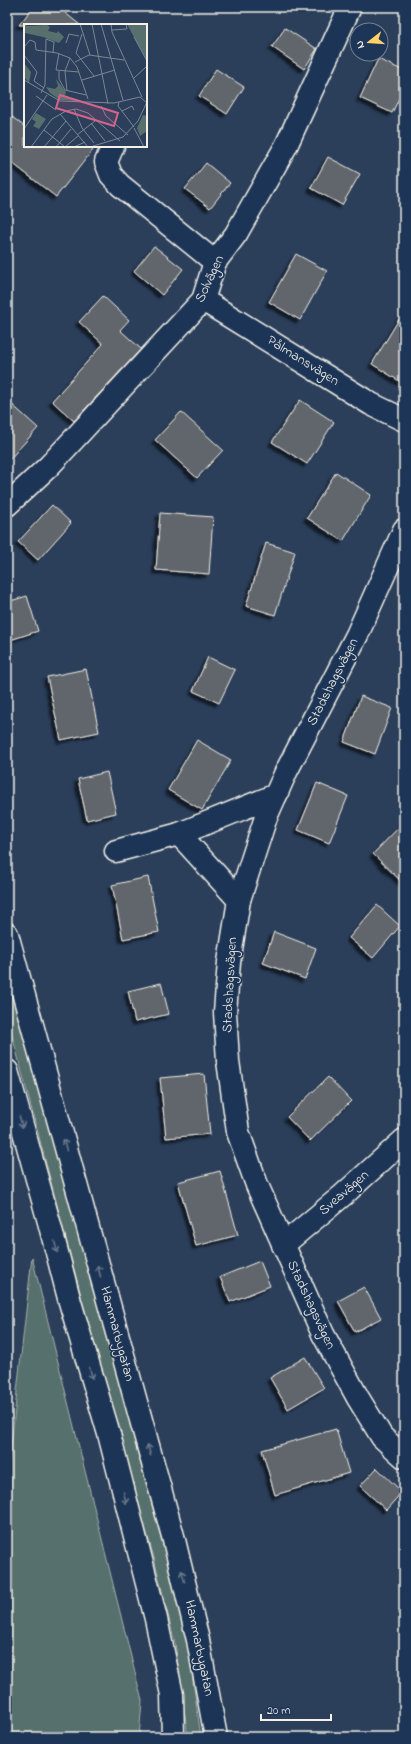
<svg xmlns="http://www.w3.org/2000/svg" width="411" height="1744" font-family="'Indie Flower',sans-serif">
<defs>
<filter id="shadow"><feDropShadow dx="-3.5" dy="3.5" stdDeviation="1" flood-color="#0009"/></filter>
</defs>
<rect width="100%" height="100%" fill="#2b3f5b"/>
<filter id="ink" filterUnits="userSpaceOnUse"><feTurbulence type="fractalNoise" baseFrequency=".025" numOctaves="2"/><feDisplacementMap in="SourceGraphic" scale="8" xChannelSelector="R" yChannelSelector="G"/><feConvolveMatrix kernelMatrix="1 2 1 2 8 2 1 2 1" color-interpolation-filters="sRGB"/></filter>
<g filter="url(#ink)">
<g fill="#57706d" stroke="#a6b0aa">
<path d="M7,971L168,1564L188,1646L201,1737H188L175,1643L154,1558L110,1405L7,1016Z"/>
<path d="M32,1257L142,1701L139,1737H7V1481Z"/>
</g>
<g fill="#61666c" stroke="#f4f1e8" filter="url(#shadow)">
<path d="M33,7H58L80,25H19Z"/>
<path d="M285,28L317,49L304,69L272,47Z"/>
<path d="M378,59L404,71V88L392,113L360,98Z"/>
<path d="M216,69L244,87L227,114L199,96Z"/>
<path d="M7,113L25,127V146H96L56,197L7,159Z"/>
<path d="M328,157L360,174L342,205L311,188Z"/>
<path d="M206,163L230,183L210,208L185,189Z"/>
<path d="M154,246L183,269L162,295L134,271Z"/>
<path d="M296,254L327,271L300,320L269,302Z"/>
<path d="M103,296L129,320L120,330L141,349L74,421L52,401L103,344L79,322Z"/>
<path d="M404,311V384L372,364Z"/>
<path d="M7,400L38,428L7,462Z"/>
<path d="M300,400L334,422L307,464L272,442Z"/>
<path d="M181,412L223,450L197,478L155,440Z"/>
<path d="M336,472L371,495L343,541L307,518Z"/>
<path d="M52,505L71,523L38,560L18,542Z"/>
<path d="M160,513L213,517L209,574L156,570Z"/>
<path d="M266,543L295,552L275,615L246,606Z"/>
<path d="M27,596L38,631L7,641V602Z"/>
<path d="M208,657L235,670L219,703L193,691Z"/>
<path d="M86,669L99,732L61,740L47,677Z"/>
<path d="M361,696L392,708L375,754L344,742Z"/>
<path d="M197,740L231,760L202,810L168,790Z"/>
<path d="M107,772L116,813L87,820L78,779Z"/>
<path d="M317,783L348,796L329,843L298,830Z"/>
<path d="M404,822V884L373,854Z"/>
<path d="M148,877L159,932L123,939L112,885Z"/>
<path d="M377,905L400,926L373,958L349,938Z"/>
<path d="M274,932L316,948L305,979L263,963Z"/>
<path d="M161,983L169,1014L135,1022L128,991Z"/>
<path d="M204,1074L210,1134L166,1138L160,1078Z"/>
<path d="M328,1077L351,1101L310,1141L287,1117Z"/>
<path d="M220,1171L238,1235L196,1246L178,1182Z"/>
<path d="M260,1261L270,1286L230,1302L220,1277Z"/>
<path d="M364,1287L381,1318L355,1332L338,1301Z"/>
<path d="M305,1357L324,1388L288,1409L270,1378Z"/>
<path d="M336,1429L349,1473L275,1495L262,1450Z"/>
<path d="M377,1468L402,1492L386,1510L360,1486Z"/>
</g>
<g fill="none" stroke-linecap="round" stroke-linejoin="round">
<defs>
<g id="street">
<path d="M113,146L106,162L111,175L120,185L215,262"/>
<path d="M203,300L371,404L404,420"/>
<path d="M7,505L49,466L203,300L215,262L236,234L286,146L350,7"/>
<path d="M404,530L357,635L286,772L266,817L239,900L229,962L225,1012L228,1061L238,1132L257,1185L323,1334L358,1398L382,1437L404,1457"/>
<path d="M179,834L239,900"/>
<path d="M116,851L179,834L276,795"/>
<path d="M283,1245L343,1195L404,1140"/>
</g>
<g id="secondary">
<path d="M7,934L173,1536L198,1640L216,1737"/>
<path d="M7,1071L49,1222L70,1302L109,1434L156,1619L172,1695L173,1737"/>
</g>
</defs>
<use href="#street" stroke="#f4f1e8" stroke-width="25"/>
<use href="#secondary" stroke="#f4f1e8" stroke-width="25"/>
<use href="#street" stroke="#1d3557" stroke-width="22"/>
<use href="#secondary" stroke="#1d3557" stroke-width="22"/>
</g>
<defs><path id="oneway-shaft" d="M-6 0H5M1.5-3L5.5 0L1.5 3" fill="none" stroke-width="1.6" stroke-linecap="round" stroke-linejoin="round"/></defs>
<g stroke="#68778a">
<use href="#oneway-shaft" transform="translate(21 1122) rotate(74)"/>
<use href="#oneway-shaft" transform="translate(65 1145) rotate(-105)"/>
<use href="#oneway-shaft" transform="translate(56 1247) rotate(76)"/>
<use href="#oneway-shaft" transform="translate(99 1271) rotate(-105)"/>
<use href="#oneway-shaft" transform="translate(91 1373) rotate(73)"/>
<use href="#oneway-shaft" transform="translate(149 1450) rotate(-105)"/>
<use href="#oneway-shaft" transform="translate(125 1498) rotate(76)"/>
<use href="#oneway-shaft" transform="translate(183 1576) rotate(-104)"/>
</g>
</g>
<g text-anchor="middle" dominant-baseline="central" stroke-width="3.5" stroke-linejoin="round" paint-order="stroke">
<g font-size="14" fill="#f4f1e8" stroke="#1d3557">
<text transform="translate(210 279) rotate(-65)">Solvägen</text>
<text transform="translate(303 361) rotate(32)">Pålmansvägen</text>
<text transform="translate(333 682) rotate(-63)">Stadshagsvägen</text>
<text transform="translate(230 985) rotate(-87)">Stadshagsvägen</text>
<text transform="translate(344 1193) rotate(-41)">Sveavägen</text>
<text transform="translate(311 1305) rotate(65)">Stadshagsvägen</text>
<text transform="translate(117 1334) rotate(75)">Hammarbygatan</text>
<text transform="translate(199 1648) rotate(78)">Hammarbygatan</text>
</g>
</g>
<g transform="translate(24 24)">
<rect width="123" height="123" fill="#2b3f5b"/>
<path d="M0,0L4,2L23,1L26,3L24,7L33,9L34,7L40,13L35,19L19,13L1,9L0,11ZM103,0H123V36L111,15ZM0,39L7,48L5,59L0,53ZM32,55L42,68L41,71L52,77L36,76L26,69L22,63L31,65L34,62ZM12,89L22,95L15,105L9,102L12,98L8,95ZM119,91L123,92V107L116,112L113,104Z" fill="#57706d"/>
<path fill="none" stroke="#7b8693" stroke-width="1" d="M56,0L66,31M68,0L84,80M77,0L99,76M87,0L88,8L118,73M88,6L103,5L102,0M58,10L52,29L70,52M110,13L123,37M42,19L45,10L55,12M0,23L6,16L11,18L12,26L33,29L46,34L53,43L64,75M35,29L32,46L55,48M0,31L13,48L10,57L20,64M51,38L65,31L100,36M35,47V55L41,66L62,71M110,54L123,42M0,56L36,77L90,79L116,73L123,79M58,56L91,46M43,67L41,47L46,34M17,69L21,61L22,15L30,18L29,28M12,72L32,86M95,78L94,82L110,103M77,82L82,92L104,111M50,85L58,104L70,119M98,87L108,82L110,86M36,90L64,123M67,99L81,117M110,104L120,123M0,105L23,71M20,106L41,123M53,111L71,97M7,123L28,95L42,87L52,85L64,89L96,117M20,123L42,97M32,123L47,105M41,123L54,112M50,123L61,118M66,123L99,113L114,97L123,78"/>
<path fill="#d4648c" fill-opacity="0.15" stroke="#d4648c" stroke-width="2" d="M36,71L94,89L90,102L32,84Z"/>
<rect width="123" height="123" fill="none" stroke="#f4f1e8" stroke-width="2"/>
</g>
<rect width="411" height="1744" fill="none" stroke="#1d3557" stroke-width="24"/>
<rect x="12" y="12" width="387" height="1720" fill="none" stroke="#f4f1e8" stroke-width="1.5" filter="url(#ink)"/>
<g transform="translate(369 42) rotate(253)"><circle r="19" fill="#1d3557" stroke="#738091"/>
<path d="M0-3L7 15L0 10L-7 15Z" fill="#ffd166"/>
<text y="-6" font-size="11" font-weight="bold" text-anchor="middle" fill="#f4f1e8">N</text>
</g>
<path d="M261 1714v6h70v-6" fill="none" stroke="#f4f1e8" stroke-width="2"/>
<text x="267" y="1714" font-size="12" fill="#f4f1e8" stroke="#1d3557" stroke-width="3" paint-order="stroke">20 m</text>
</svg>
